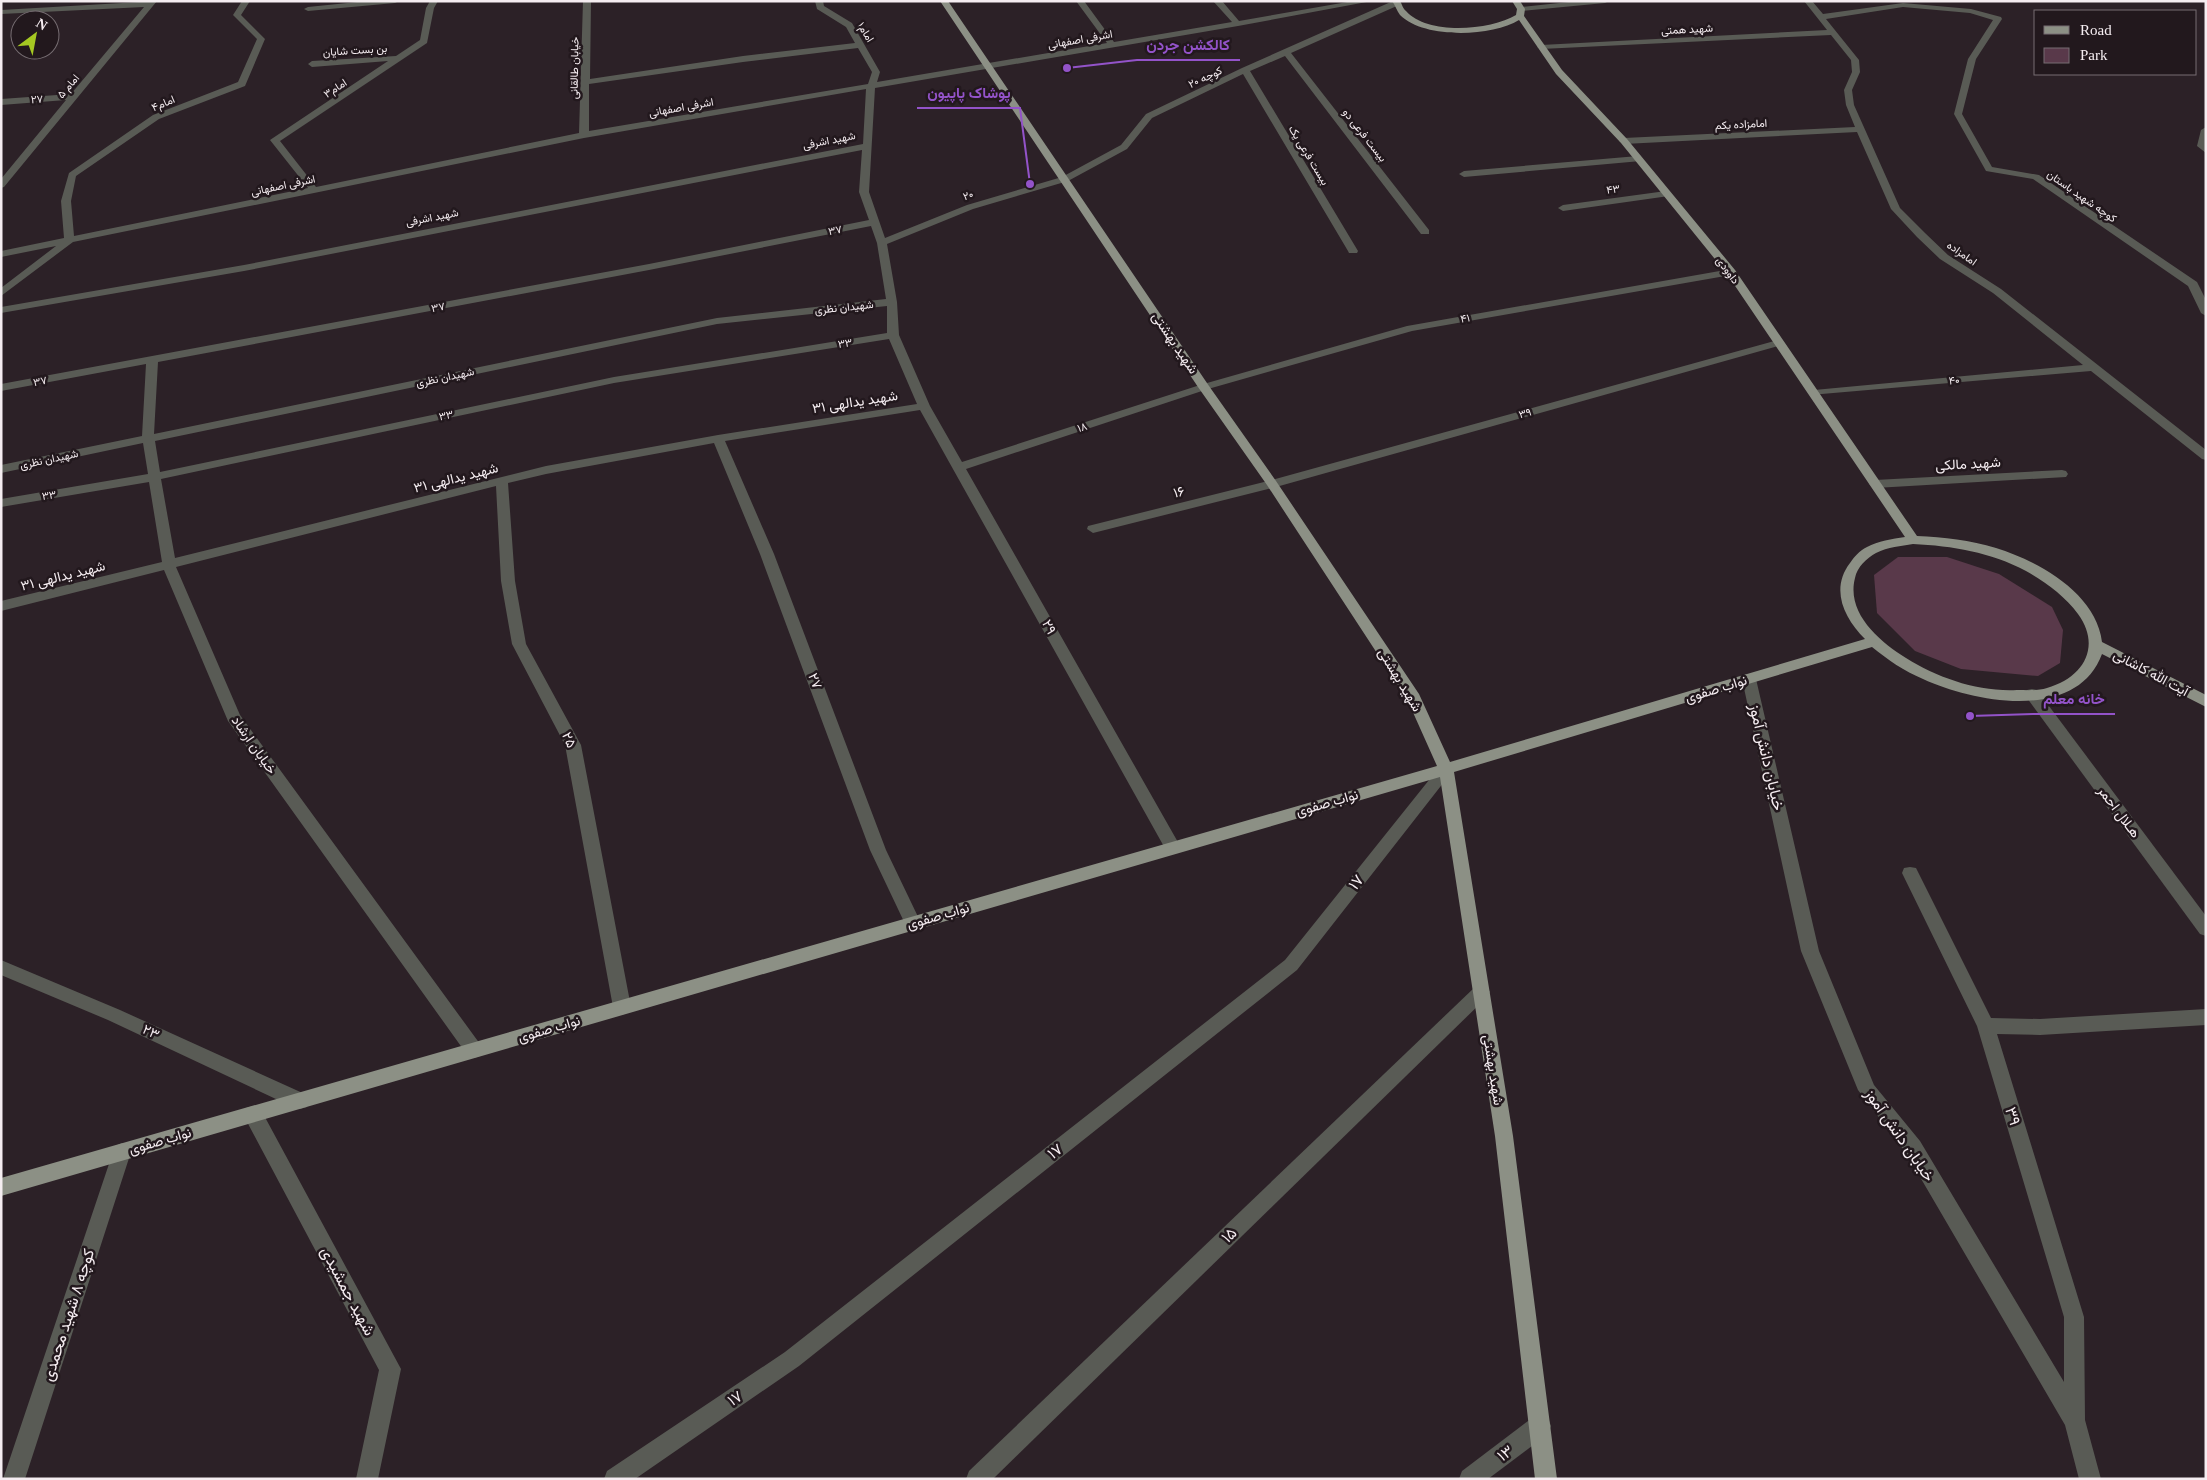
<svg xmlns="http://www.w3.org/2000/svg" width="2207" height="1480" font-family="'Times New Roman',Vazirmatn,serif">
<rect width="100%" height="100%" fill="#2c2127"/>
<path fill="#59394a" d="M1898,557H1947L1999,574L2052,607L2063,630L2060,663L2038,676L1961,669L1915,651L1877,613L1874,575Z"/>
<g fill="none" stroke-linecap="round" stroke-linejoin="round">
<g fill="#595b55" fill-rule="evenodd">
<path d="M157,1L4,187L1,188V179L66,100L1,105V99L71,94L144,7L1,14V10Z"/>
<path d="M242,1H250L241,15L265,39L245,86L159,119L76,176L71,201L74,236L308,188L270,140L388,61L312,67L308,64L312,61L396,56L420,40L426,8L430,1H438L434,8L427,43L280,141L316,187L579,133L583,1H591L590,79L743,56L855,43L846,27L817,9L815,1H823L824,6L852,23L880,72L877,82L1107,43L1076,1H1084L1114,42L1232,22L1213,1H1222L1239,21L1353,1H1372L1238,26L875,88L869,192L885,238L967,205L1062,177L1121,145L1146,114L1242,68L1393,1H1399V5L1291,53L1429,230V234H1421L1285,56L1250,71L1358,251L1357,253H1349L1348,251L1243,74L1152,118L1127,149L1068,181L973,209L887,244L897,302L899,335L930,406L962,462L1200,385L1407,326L1731,269L1736,272L1731,275L1412,331L1208,389L966,469L1179,844L1181,848L1179,852L1173,854L1167,852L920,410L725,441L774,554L886,850L921,923L919,928L913,930L907,928L870,850L760,554L714,443L546,474L508,483L515,581L526,644L581,745L631,1007L628,1012L622,1015L616,1012L613,1007L565,745L512,644L501,581L496,486L176,567L240,715L480,1044L483,1050L480,1056L474,1058L468,1056L228,721L164,570L1,611V601L162,562L149,482L1,507V499L148,474L143,443L1,473V465L142,436L146,364L1,391V384L649,264L869,220L859,192L862,150L244,271L1,313V307L244,265L863,144L866,89L584,138L73,242L1,296V288L56,246L1,257V251L64,238L61,201L69,173L153,115L238,82L257,39L233,15ZM858,48L872,72L868,84L589,131V84L743,62ZM871,226L877,243L886,299L717,318L154,434L158,362L649,270ZM887,306V333L614,377L160,472L155,441L717,324ZM889,339L917,404L718,435L546,466L175,558L161,479L614,383Z"/>
<path d="M367,1H399L395,3L308,11L304,9L308,7Z"/>
<path d="M1578,1H1609L1605,3L1521,11L1517,9L1521,7Z"/>
<path d="M1804,1H1812L1823,14L1903,3L1971,9L2001,17L2002,19L1976,59L1962,114L1992,167L2039,175L2197,282L2206,300V316L2201,313L2188,286L2033,179L1986,171L1954,114L1968,59L1993,20L1970,13L1903,7L1826,19L1859,60L1860,72L1852,90L1854,105L1900,208L1925,233L1948,255L2001,289L2206,450V460L2202,459L2091,371L1810,395L1808,393L1814,390L2083,365L1993,293L1940,259L1917,237L1891,209L1857,132L1624,144L1619,141L1624,138L1855,127L1846,105L1844,90L1852,72L1851,60L1831,35L1541,49L1537,47L1541,45L1827,30Z"/>
<path d="M2206,127V153L2197,146L2201,130Z"/>
<path d="M1638,156L1643,159L1641,161L1464,177L1459,174L1464,171Z"/>
<path d="M1666,191L1671,194L1669,196L1563,211L1558,208L1563,205Z"/>
<path d="M1778,340L1784,343L1782,345L1276,487L1093,533L1087,529L1088,526L1268,481Z"/>
<path d="M2062,470L2066,471L2068,474L2066,477L1875,488L1869,484L1875,480Z"/>
<path d="M1749,674L1754,675L1756,679L1819,951L1874,1085L1920,1141L2064,1382V1317L1977,1026L1902,873L1904,868L1910,867L1916,868L1991,1018L2040,1019L2206,1009V1025L2040,1035L1997,1034L2084,1317L2085,1420L2101,1479H2079L2065,1425L1906,1153L1858,1090L1801,951L1742,679L1744,675Z"/>
<path d="M2032,689L2037,690L2206,916V936L2200,934L2027,698L2025,694L2027,690Z"/>
<path d="M1446,763L1451,765L1454,769L1451,773L1297,970L799,1366L635,1479H604L607,1471L785,1352L1285,960L1441,765Z"/>
<path d="M1,960L120,1010L307,1095L309,1101L307,1107L300,1109L293,1107L108,1020L1,975Z"/>
<path d="M1481,985L1487,987L1490,992L1487,997L993,1479H966L969,1471L1475,987Z"/>
<path d="M253,1106L260,1108L401,1369L378,1479H356L379,1370L246,1120L244,1114L246,1108Z"/>
<path d="M122,1143L129,1146L131,1152L25,1479H3L113,1152L115,1146Z"/>
<path d="M1540,1415L1548,1418L1551,1426L1548,1434L1488,1479H1459L1462,1471L1532,1418Z"/>
</g>
<path fill="#8c9085" fill-rule="evenodd" d="M940,1H948L1209,386L1276,481L1419,694L1450,762L1865,639C1844,618 1830,589 1850,563C1855,556 1859,551 1867,547C1878,541 1892,539 1905,537L1727,274L1621,143L1556,74L1519,20C1491,37 1424,39 1400,15C1397,11 1395,5 1392,1H1400C1402,4 1403,9 1406,11C1428,36 1491,30 1516,15L1517,9L1512,1H1520L1525,9L1524,16L1562,70L1627,139L1735,270L1917,536C1944,537 1970,540 1996,548C2038,561 2096,593 2102,642L2206,695V707L2102,654C2077,722 1975,703 1923,679C1904,671 1888,660 1872,647L1454,772L1513,1136L1557,1479H1535L1495,1136L1440,777L1,1196V1178L1437,766L1407,699L1267,485L1198,387ZM1913,544C1953,546 1990,552 2026,571C2045,582 2065,596 2078,614C2102,647 2083,678 2047,688C2038,691 2026,690 2017,690C1978,692 1938,678 1906,658C1879,641 1846,613 1855,578C1857,567 1867,558 1876,553C1888,547 1901,546 1913,544Z"/>
</g>
<g text-anchor="middle" dominant-baseline="central" stroke-width="5" stroke-linejoin="round" paint-order="stroke">
<g font-size="11" fill="#f5edf1" stroke="#22181d">
<text transform="translate(1687 29) rotate(-3)">شهید همتی</text>
<text transform="translate(866 32) rotate(58)">امام۱</text>
<text transform="translate(1080 39) rotate(-10)">اشرفی اصفهانی</text>
<text transform="translate(355 50) rotate(-4)">بن بست شایان</text>
<text transform="translate(574 68) rotate(-89)">خیابان طالقانی</text>
<text transform="translate(1205 77) rotate(-25)">کوچه ۲۰</text>
<text transform="translate(68 86) rotate(-50)">امام ۵</text>
<text transform="translate(335 88) rotate(-33)">امام۳</text>
<text transform="translate(37 99) rotate(-3)">۲۷</text>
<text transform="translate(163 103) rotate(-23)">امام۴</text>
<text transform="translate(681 107) rotate(-10)">اشرفی اصفهانی</text>
<text transform="translate(1741 124) rotate(-3)">امامزاده یکم</text>
<text transform="translate(1365 135) rotate(52)">بیست فرعی دو</text>
<text transform="translate(829 140) rotate(-11)">شهید اشرفی</text>
<text transform="translate(1309 155) rotate(59)">بیست فرعی یک</text>
<text transform="translate(283 185) rotate(-12)">اشرفی اصفهانی</text>
<text transform="translate(1613 189) rotate(-7)">۴۳</text>
<text transform="translate(968 195) rotate(-19)">۲۰</text>
<text transform="translate(2082 196) rotate(35)">کوچه شهید باستان</text>
<text transform="translate(432 217) rotate(-11)">شهید اشرفی</text>
<text transform="translate(835 230) rotate(-11)">۳۷</text>
<text transform="translate(1962 253) rotate(35)">امامزاده</text>
<text transform="translate(1728 270) rotate(53)">داوودی</text>
<text transform="translate(438 307) rotate(-11)">۳۷</text>
<text transform="translate(844 307) rotate(-6)">شهیدان نظری</text>
<text transform="translate(1465 318) rotate(-10)">۴۱</text>
<text transform="translate(845 343) rotate(-9)">۳۳</text>
<text transform="translate(445 377) rotate(-12)">شهیدان نظری</text>
<text transform="translate(1954 380) rotate(-5)">۴۰</text>
<text transform="translate(40 381) rotate(-11)">۳۷</text>
<text transform="translate(1525 413) rotate(-16)">۳۹</text>
<text transform="translate(446 415) rotate(-12)">۳۳</text>
<text transform="translate(1082 427) rotate(-18)">۱۸</text>
<text transform="translate(49 459) rotate(-12)">شهیدان نظری</text>
<text transform="translate(49 495) rotate(-9)">۳۳</text>
</g>
<g font-size="14" fill="#f5edf1" stroke="#22181d">
<text transform="translate(1175 343) rotate(56)">شهید بهشتی</text>
<text transform="translate(855 402) rotate(-9)">۳۱ شهید یدالهی</text>
<text transform="translate(1968 464) rotate(-3)">شهید مالکی</text>
<text transform="translate(456 478) rotate(-14)">۳۱ شهید یدالهی</text>
<text transform="translate(1179 492) rotate(-14)">۱۶</text>
<text transform="translate(63 576) rotate(-14)">۳۱ شهید یدالهی</text>
<text transform="translate(1049 627) rotate(61)">۲۹</text>
<text transform="translate(2151 673) rotate(28)">آیت الله کاشانی</text>
<text transform="translate(1400 680) rotate(59)">شهید بهشتی</text>
<text transform="translate(815 681) rotate(69)">۲۷</text>
<text transform="translate(1716 689) rotate(-17)">نواب صفوی</text>
<text transform="translate(569 740) rotate(67)">۲۵</text>
<text transform="translate(254 745) rotate(55)">خیابان ارشاد</text>
<text transform="translate(1327 803) rotate(-16)">نواب صفوی</text>
<text transform="translate(2119 812) rotate(53)">هـلال احمر</text>
<text transform="translate(938 916) rotate(-16)">نواب صفوی</text>
<text transform="translate(549 1029) rotate(-16)">نواب صفوی</text>
<text transform="translate(151 1032) rotate(25)">۲۳</text>
<text transform="translate(1493 1070) rotate(81)">شهید بهشتی</text>
<text transform="translate(160 1141) rotate(-16)">نواب صفوی</text>
</g>
<g font-size="16" fill="#f5edf1" stroke="#22181d">
<text transform="translate(1767 757) rotate(77)">خیابان دانش آموز</text>
<text transform="translate(1356 882) rotate(-52)">۱۷</text>
<text transform="translate(2013 1116) rotate(73)">۳۹</text>
<text transform="translate(1900 1135) rotate(55)">خیابان دانش آموز</text>
<text transform="translate(1055 1151) rotate(-38)">۱۷</text>
<text transform="translate(1229 1235) rotate(-44)">۱۵</text>
<text transform="translate(348 1291) rotate(62)">شهید جمشیدی</text>
<text transform="translate(68 1315) rotate(-72)">کوچه ۸ شهید محمدی</text>
<text transform="translate(735 1398) rotate(-34)">۱۷</text>
<text transform="translate(1505 1453) rotate(-37)">۱۳</text>
</g>
</g>
<path fill="none" stroke="#9353c9" stroke-width="2" d="M1067 68L1137 60H1240M1030 184L1020 108H917M1970 716L2033 714H2115"/>
<g fill="#9353c9" stroke="#22181d" stroke-width="2">
<circle cx="1067" cy="68" r="5"/>
<circle cx="1030" cy="184" r="5"/>
<circle cx="1970" cy="716" r="5"/>
</g>
<g font-size="15" text-anchor="middle" font-weight="bold" fill="#9353c9" stroke="#22181d" stroke-width="5" stroke-linejoin="round" paint-order="stroke">
<text x="1188" y="50">کالکشن جردن</text>
<text x="969" y="98">پوشاک پاپیون</text>
<text x="2074" y="704">خانه معلم</text>
</g>
<rect width="2207" height="1480" fill="none" stroke="#f5edf1" stroke-width="5"/>
<rect x="2034" y="10" width="162" height="65" fill="#22181d" stroke="#766d72"/>
<rect x="2044" y="26" width="25" height="8" fill="#8c9085" stroke="#766d72"/>
<text x="2080" y="35" font-size="15" fill="#f5edf1">Road</text>
<rect x="2044" y="48" width="25" height="15" fill="#59394a" stroke="#766d72"/>
<text x="2080" y="60" font-size="15" fill="#f5edf1">Park</text>
<g transform="translate(35 35) rotate(32)"><circle r="24" fill="#22181d" stroke="#766d72"/>
<path d="M0-4L9 19L0 12L-9 19Z" fill="#a5c822"/>
<text y="-8" font-size="14" font-weight="bold" text-anchor="middle" fill="#f5edf1">N</text>
</g>
</svg>
